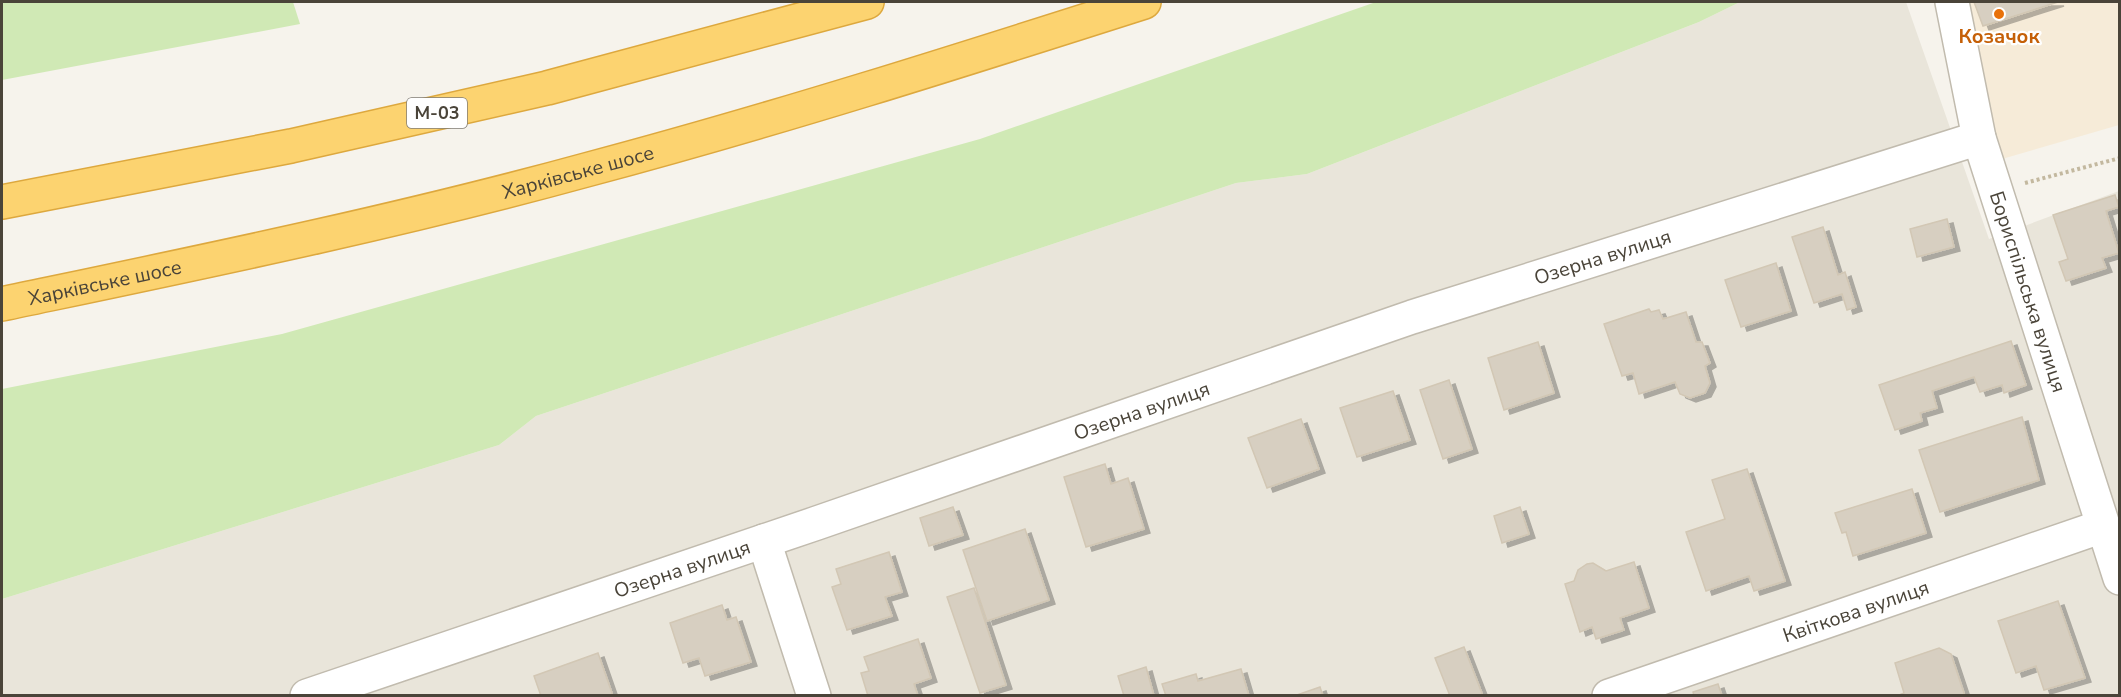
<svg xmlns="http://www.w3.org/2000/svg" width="2121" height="697" font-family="'Nunito Sans',sans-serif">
<defs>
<filter id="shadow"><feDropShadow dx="6" dy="4" stdDeviation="0" flood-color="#0004"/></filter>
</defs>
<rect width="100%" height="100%" fill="#f6f3ec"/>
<path fill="#e9e5da" d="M1740,2H1906L1989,239L2119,191V695L2,696V599L499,445L536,416L1236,183L1307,174L1699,22Z"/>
<path fill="#f6ebd8" d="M1966,2H2119V125L2002,159Z"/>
<g fill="#d0e9b5">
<path d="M2,2H293L300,24L2,80Z"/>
<path d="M1376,2H1740L1699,22L1307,174L1236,183L536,416L499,445L2,599V389L282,334L980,139Z"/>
</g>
<g fill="#d7cfc1" stroke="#d2c7b4" stroke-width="1.5" filter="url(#shadow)">
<path d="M1974,2H2058L1983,26Z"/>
<path d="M2115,195L2119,207L2106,211L2119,253L2102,258L2106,268L2066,281L2059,262L2068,259L2053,215Z"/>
<path d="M1947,219L1954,247L1917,257L1910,229Z"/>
<path d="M1823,227L1838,275L1845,272L1856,307L1847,310L1842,294L1814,303L1792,237Z"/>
<path d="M1776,263L1791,311L1741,327L1725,280Z"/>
<path d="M1649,309L1651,312L1659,310L1663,319L1686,312L1696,342H1702L1710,363L1705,366L1710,383L1705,393L1690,398L1680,394L1675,382L1639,394L1633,373L1622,376L1604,324Z"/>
<path d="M2011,341L2026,385L2004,393L2002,385L1980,392L1974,377L1932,391L1937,408L1920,413L1922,421L1895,430L1879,385Z"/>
<path d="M1538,342L1554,393L1504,410L1488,358Z"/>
<path d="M1449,380L1472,449L1443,459L1420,390Z"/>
<path d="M1393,391L1410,440L1357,457L1340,408Z"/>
<path d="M2022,417L2039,480L1940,512L1919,450Z"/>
<path d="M1301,419L1319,469L1267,488L1248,438Z"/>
<path d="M1105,464L1111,484L1128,478L1144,529L1086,547L1064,477Z"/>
<path d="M1747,469L1785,581L1754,591L1749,576L1706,591L1686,532L1725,519L1712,480Z"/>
<path d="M1912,489L1926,533L1853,556L1846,532L1842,533L1835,513Z"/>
<path d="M953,507L963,535L929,546L920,518Z"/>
<path d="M1520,507L1529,534L1502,543L1494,516Z"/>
<path d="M1025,529L1049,600L987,621L963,550Z"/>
<path d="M889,552L902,592L885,597L892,616L847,630L832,587L841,584L836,569Z"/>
<path d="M1634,562L1649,608L1620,618L1624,630L1596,639L1592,627L1580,632L1565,584L1574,581L1578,570L1587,564L1593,563L1606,571Z"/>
<path d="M974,588L1006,685L980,693L947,597Z"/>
<path d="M2058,601L2085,678L2044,690L2036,666L2016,673L1998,621Z"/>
<path d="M722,605L727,620L736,617L751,662L705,676L699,658L683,663L670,623Z"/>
<path d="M918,639L931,678L914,684L918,696H868L861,673L869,671L864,657Z"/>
<path d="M1464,647L1483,696H1450L1435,658Z"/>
<path d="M1939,648L1951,654L1965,696H1897L1904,693L1895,663Z"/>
<path d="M598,653L613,696H541L534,676Z"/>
<path d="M1146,667L1154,696H1124L1118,676Z"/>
<path d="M1241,669L1249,696H1166L1162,684L1196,674L1198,681Z"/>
<path d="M1718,684L1722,696H1694L1693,692Z"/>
<path d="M1320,687L1323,696H1294Z"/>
</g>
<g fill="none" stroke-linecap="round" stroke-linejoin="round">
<defs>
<g id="minor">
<path id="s1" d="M1952,2L1979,138L2120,578"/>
<path d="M764,541L814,696"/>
<path id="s2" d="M307,696L817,523L1412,317L1979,138"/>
<path id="s3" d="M1609,696L2103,526"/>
</g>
<g id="highway">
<path d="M2,202L291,146L547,88L867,2"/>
<path id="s4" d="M2,304C197,263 393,223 586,170C774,120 959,61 1144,2"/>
</g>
</defs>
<use href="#minor" stroke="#c1bbae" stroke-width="36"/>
<use href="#highway" stroke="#dda83e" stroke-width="36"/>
<path stroke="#c3b89f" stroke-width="4" stroke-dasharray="3 3" stroke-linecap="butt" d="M2025,183L2120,158"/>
<use href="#minor" stroke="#fff" stroke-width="33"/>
<use href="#highway" stroke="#fcd370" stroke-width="33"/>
</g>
<circle fill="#e8710a" stroke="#fff" stroke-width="2" cx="1999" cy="14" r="6"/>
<g text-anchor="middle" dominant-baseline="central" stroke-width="4.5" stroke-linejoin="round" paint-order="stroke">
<rect fill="#fff" stroke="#807c74" stroke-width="1.5" x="407" y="98" width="60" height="30" rx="4.5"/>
<g font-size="18" font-weight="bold" fill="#4a4439">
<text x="437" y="113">М-03</text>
</g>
<g font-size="20" font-weight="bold" fill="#c56008" stroke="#fff">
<text x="1999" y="36">Козачок</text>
</g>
<g font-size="20" fill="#4a4439" stroke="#fff">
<text stroke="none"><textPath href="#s4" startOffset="591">Харківське шосе</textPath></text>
<text stroke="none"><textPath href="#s2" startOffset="1368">Озерна вулиця</textPath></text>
<text stroke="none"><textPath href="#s4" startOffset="105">Харківське шосе</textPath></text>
<text stroke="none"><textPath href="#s1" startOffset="300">Бориспільська вулиця</textPath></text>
<text stroke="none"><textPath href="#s2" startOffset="882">Озерна вулиця</textPath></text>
<text stroke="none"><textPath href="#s2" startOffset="396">Озерна вулиця</textPath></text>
<text stroke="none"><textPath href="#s3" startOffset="261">Квіткова вулиця</textPath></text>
</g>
</g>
<rect width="2121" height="697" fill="none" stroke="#4a4439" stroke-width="6"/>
</svg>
